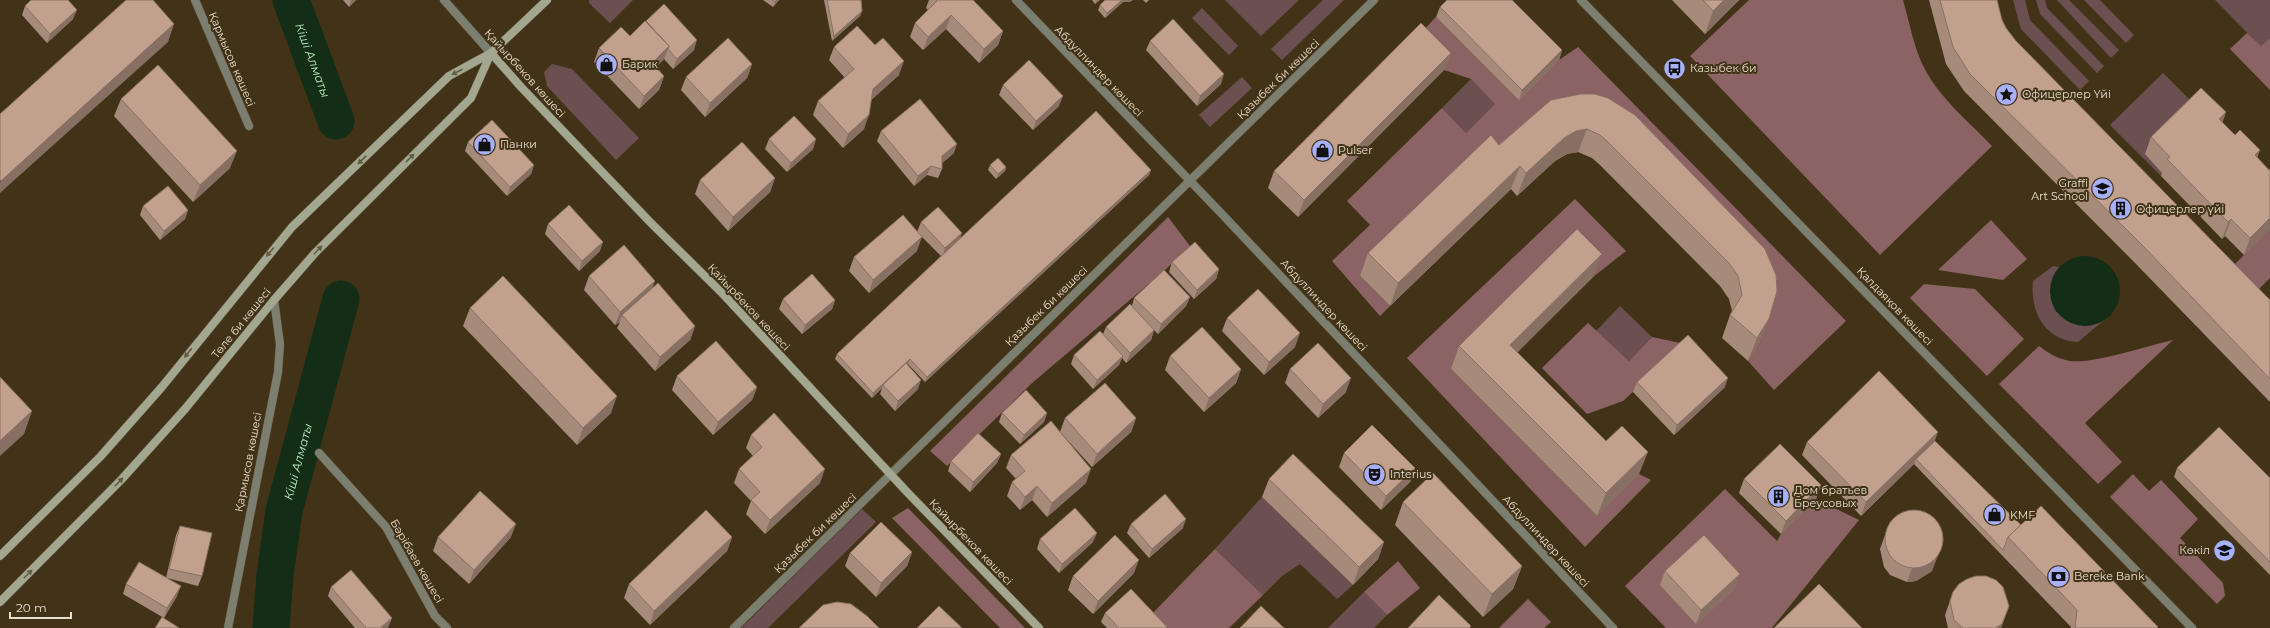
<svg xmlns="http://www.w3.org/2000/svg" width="2270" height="628" font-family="Montserrat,sans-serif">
<rect width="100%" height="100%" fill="#423318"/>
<g fill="#6c4f50">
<path d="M589,0H633L610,23L589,3Z"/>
<path d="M1225,0H1299L1261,36Z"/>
<path d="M1323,0H1344L1282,60L1271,49Z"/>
<path d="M2013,0H2025L2030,20L2089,81L2080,90L2021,29Z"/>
<path d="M2036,0H2045L2047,8L2104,66L2097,73L2040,14Z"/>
<path d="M2057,0H2069L2119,50L2111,58Z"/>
<path d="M2084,0H2100L2134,35L2126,43Z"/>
<path d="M2215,0H2270V56Z"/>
<path d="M1202,8L1238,46L1229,55L1192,18Z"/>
<path d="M552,64L572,69L639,138L616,160L547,86L544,72Z"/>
<path d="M2163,73L2195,105L2161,176L2110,125Z"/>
<path d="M1242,77L1252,88L1210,127L1199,115Z"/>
<path d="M1471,79L1496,104L1466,133L1442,108Z"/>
<path d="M2053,266L2059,267C2049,282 2048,295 2056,312L2099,323L2109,316L2078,342C2045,340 2030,313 2033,281Z"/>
<path d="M1620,306L1652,337L1629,361L1596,331Z"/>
<path d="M1262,497L1353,585L1337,599L1300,564L1282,576L1263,595L1215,549Z"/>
<path d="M862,509L876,522L768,628H741Z"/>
<path d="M1364,592L1387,615L1374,628H1328Z"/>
</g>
<g fill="#8c6365">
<path d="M1749,0H1903C1910,24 1914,51 1927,73C1943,101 1970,123 1992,146L1880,255L1690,56Z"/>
<path d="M1436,17L1519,99L1559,60L1578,47L1846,321L1774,390L1748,361L1760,342L1769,314L1600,121L1360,276L1390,306L1380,316L1332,261L1370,225L1347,201L1442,108L1466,133L1495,104L1471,79L1444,70L1414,40Z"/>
<path d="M2247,33L2261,46L2270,38V90L2230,49Z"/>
<path d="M1575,199L1626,251L1593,277L1451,369L1597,516L1639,474L1651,480L1585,547L1407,358Z"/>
<path d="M1168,217L1190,246L1165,270L1031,384L947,466L930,451Z"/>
<path d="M1991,220L2027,259L2003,280L1938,270Z"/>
<path d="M2270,229V278L2245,303L2221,278Z"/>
<path d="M1924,284L1975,289L2024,339L1987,376L1910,298Z"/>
<path d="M1588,323L1629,361L1652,337L1685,344L1623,401L1587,414L1542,368Z"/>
<path d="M2173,340L2085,423L2122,462L2098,484L1999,384L2039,346C2048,353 2058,359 2070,361C2094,364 2146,346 2173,340Z"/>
<path d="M2133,474L2149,491L2161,480L2198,519L2180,538L2223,583L2225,596L2217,604L2110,497Z"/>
<path d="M1725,489L1777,541L1781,534L1816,499L1859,520L1772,628H1666L1625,586Z"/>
<path d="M908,508L1025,628H1000L892,518Z"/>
<path d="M1215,549L1263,595L1229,628H1156L1147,619Z"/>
<path d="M1398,561L1420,588L1387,615L1364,592Z"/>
<path d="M1528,599L1551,622L1544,628H1499Z"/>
</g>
<circle fill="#132d16" cx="2085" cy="291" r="35"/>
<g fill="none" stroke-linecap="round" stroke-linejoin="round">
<g stroke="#132d16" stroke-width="37">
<path id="s1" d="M291,0L336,121"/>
<path id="s2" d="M271,628L275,575L284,511L341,299"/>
</g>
<defs>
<g id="minor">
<path d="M195,0L249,126"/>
<path d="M1016,0L1220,212L1613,628"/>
<path d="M319,453L386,527L435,616L447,628"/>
<path d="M228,628L278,372L280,344L274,300"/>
</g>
<g id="tertiary">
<path d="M444,0L491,53"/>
<path d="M1581,0L2192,628"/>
<path d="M734,628L1374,0"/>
</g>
<g id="secondary">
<path d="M491,53L521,87L650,222L723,294L907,492L1039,628"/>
<path d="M0,556L100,457L161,388L292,227L449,76L491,53L547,0"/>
<path d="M0,602L121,480L185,409L274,300L315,253L471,98L491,53"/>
</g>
</defs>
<use href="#minor" stroke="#605239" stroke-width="9"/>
<use href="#tertiary" stroke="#605239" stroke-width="9"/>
<use href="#secondary" stroke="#605239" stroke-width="9"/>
<use href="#minor" stroke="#7c7e70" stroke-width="8"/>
<use href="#tertiary" stroke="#7c7e70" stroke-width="8"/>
<use href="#secondary" stroke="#a3a790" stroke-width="8"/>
</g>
<g fill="#a68a7a">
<path d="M343,0H356L349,7Z"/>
<path d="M763,0H779L773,7Z"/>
<path d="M824,0H861L862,11L860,16L832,41Z"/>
<path d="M929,0H973L1003,31L998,45L979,63L946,29L923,50L910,37L915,23L928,10L926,8Z"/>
<path d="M1092,0H1100L1095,4Z"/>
<path d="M1105,0L1130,2H1123L1105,18L1098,10L1100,5Z"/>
<path d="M1143,0H1149L1146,3Z"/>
<path d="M1672,0H1739L1705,34Z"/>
<path d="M1929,0H1997L2002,20L2006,28L2016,41L2270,300V402L2137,265L1964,91L1946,64Z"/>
<path d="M25,6L73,19L47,43L22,15Z"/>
<path d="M1440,7L1562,50L1559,60L1519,100L1436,17Z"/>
<path d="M630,36L694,50L673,69L664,59L656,67L664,76L659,90L639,109L594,62L599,48Z"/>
<path d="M1150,41L1221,84L1197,106L1146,50Z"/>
<path d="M834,47L899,75L871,100L864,129L843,148L813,115L818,101L845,78L829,60Z"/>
<path d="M1451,53L1444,70L1298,217L1268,188L1274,171Z"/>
<path d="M752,64L747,78L705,117L681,90L686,77Z"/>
<path d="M1003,85L1059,106L1033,130L999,95Z"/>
<path d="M121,99L230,168L193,202L114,116Z"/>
<path d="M1551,100L1765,249L1760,342L1748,361L1722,338L1730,315L1732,311L1729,299L1720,286L1600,165L1592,158L1578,152L1567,154L1555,161L1517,196L1511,189L1390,306L1360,276L1368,253L1499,145Z"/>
<path d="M2226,112L2222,122L2257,158L2270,229L2244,255L2225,236L2222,239L2161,176L2162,173L2145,154L2151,137Z"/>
<path d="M881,131L954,153L942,163V169L938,178L927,175L914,186L877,141Z"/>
<path d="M769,139H816L813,149L787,172L765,149Z"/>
<path d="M468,142L534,165L531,174L507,196L465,151Z"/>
<path d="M990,165L1006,167L1005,171L996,179L988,170Z"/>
<path d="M1151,170L1149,175L925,382L908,364L907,365L918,389L895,411L880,394L882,388L872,398L835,359L837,354L941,256L917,232L921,222L960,238Z"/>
<path d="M775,178L770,192L728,231L695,194L700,180Z"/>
<path d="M143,206L188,210L185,219L160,240L140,215Z"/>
<path d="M548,224L600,251L579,271L545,234Z"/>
<path d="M917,251L869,293L849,271L854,257Z"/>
<path d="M1172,262L1219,269L1216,279L1194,299L1169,272Z"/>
<path d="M589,276L653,288L695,326L690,340L655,371L617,328L620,322L615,325L584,290Z"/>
<path d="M1593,277L1517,352L1639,474L1597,516L1451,369L1459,346Z"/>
<path d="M1190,297L1186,306L1158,334L1154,330L1151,340L1126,363L1122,358L1119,365L1093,389L1071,364L1074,355L1103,334L1106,327L1132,306L1134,298Z"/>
<path d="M783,299L835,300L832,309L802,334L779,309Z"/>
<path d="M470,308L611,413L577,445L463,326Z"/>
<path d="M1227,318L1295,347L1264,375L1222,331Z"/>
<path d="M1170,356L1241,369L1236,383L1204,412L1165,370Z"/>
<path d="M1290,369L1346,392L1318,418L1285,383Z"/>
<path d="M677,376L757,387L752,400L713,435L672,390Z"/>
<path d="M1637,382L1725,387L1674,435L1633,392Z"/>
<path d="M1002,413H1047L1044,422L1020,444L999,422Z"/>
<path d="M1065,418H1136L1131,432L1092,467L1060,432Z"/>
<path d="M751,435L820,483L765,534L746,514L751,501L734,483L739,469L753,456L746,448Z"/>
<path d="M1935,441L2021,525L2158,627V628H2071V627L1914,464L1861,516L1802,455L1807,442Z"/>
<path d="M1344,453L1415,468L1410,482L1381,510L1339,467Z"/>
<path d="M1001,454L997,463L970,492L948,471L951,461Z"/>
<path d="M1011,455L1086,483L1047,517L1032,500L1020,510L1007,496L1012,482L1016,479L1006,468Z"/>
<path d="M2177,468L2270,478V575L2174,477Z"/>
<path d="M1269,479L1384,542L1378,559L1353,585L1262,497Z"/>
<path d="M1744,479L1821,485L1816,499L1781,534L1739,493Z"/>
<path d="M1403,502L1522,566L1513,589L1483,617L1395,525Z"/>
<path d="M1131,524L1183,528L1149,558L1127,533Z"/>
<path d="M180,526L202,576L198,586L167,578L177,596L164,618L123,594L126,584L166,578L176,535Z"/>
<path d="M1885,535L1932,571L1916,581L1907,582L1890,575L1884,567L1880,549Z"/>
<path d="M438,537H511L469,584L433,551Z"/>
<path d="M732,537L727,551L650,625L624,598L629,584Z"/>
<path d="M1040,539L1093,542L1059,573L1037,549Z"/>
<path d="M912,552L907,566L876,597L845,566L850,553Z"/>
<path d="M1665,571L1735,588L1696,624L1660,585Z"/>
<path d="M1134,573L1093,614L1068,590L1073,576Z"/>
<path d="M331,587L392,618L388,627L387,628H355L328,596Z"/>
<path d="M1953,592L2009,606L2001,628H1948L1945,615Z"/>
<path d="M1105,613L1168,628H1107L1101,622Z"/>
</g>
<g fill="#877063">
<path d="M351,0H356L349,7Z"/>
<path d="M777,0H779L773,7L775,2Z"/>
<path d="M1097,0H1100L1095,4Z"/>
<path d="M1122,0H1133L1130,2H1123L1105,18L1107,13Z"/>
<path d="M1724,0H1739L1705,34L1713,11Z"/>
<path d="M77,10L73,19L47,43L50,34Z"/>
<path d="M862,11L860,16L832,41L834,36Z"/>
<path d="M951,15L946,29L923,50L928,37Z"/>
<path d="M174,24L168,42L0,193V182L1,181Z"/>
<path d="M1003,31L998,45L979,63L984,49Z"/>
<path d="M697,40L694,50L673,69L677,59Z"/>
<path d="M669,46L664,59L647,76L652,63Z"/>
<path d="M1562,50L1559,60L1519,100L1522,90Z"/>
<path d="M1451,53L1444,70L1298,217L1304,200Z"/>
<path d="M904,61L899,75L868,103L873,89Z"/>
<path d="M752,64L747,78L705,117L710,103Z"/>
<path d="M1224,74L1221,84L1197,106L1200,96Z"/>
<path d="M664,76L659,90L639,109L644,96Z"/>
<path d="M1063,96L1059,106L1033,130L1036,121Z"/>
<path d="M2226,112L2220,130L2219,119Z"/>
<path d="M869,115L864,129L843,148L848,134Z"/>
<path d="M1587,129L1578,152L1567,154L1555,161L1517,196L1526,173L1564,138L1576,131Z"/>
<path d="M816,139L813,149L787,172L791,163Z"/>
<path d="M957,144L954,153L939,166L942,156Z"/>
<path d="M2260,150L2254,168L2255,155Z"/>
<path d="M237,151L230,168L193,202L200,185Z"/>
<path d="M534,165L531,174L507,196L510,187Z"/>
<path d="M931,166L927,175L914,186L918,176Z"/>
<path d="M1520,166L1511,189L1390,306L1398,283Z"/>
<path d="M1006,167L1005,171L996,179L998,174Z"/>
<path d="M1151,170L1149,175L925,382L927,377Z"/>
<path d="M775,178L770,192L728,231L733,217Z"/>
<path d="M188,210L185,219L160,240L164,231Z"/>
<path d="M2270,218V229L2244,255L2250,238Z"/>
<path d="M2231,219L2225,236L2222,239L2228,222Z"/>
<path d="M962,233L959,243L942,258L945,248Z"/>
<path d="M922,237L917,251L869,293L873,280Z"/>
<path d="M603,242L600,251L579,271L582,261Z"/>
<path d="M1602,254L1593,277L1502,368L1510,345Z"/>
<path d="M1219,269L1216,279L1194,299L1197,290Z"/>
<path d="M655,281L650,295L622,315L620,322L615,325L620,312Z"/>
<path d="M1190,297L1186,306L1158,334L1161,324Z"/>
<path d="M835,300L832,309L802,334L805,325Z"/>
<path d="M1769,319L1760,342L1748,361L1757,338Z"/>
<path d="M695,326L690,340L655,371L660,357Z"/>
<path d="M1154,330L1151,340L1126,363L1130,353Z"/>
<path d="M1300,333L1295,347L1264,375L1269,362Z"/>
<path d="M1123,356L1119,365L1093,389L1097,380Z"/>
<path d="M910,359L908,364L884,386L883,385L882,388L872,398L873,393Z"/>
<path d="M1241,369L1236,383L1204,412L1209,398Z"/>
<path d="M1351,378L1346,392L1318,418L1323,404Z"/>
<path d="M1728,378L1725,387L1674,435L1677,425Z"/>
<path d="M921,380L918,389L895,411L898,401Z"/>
<path d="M757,387L752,400L713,435L718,422Z"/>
<path d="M617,396L611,413L577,445L583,428Z"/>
<path d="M32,411L24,434L0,456V441Z"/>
<path d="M1047,413L1044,422L1020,444L1024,435Z"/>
<path d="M1136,418L1131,432L1092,467L1097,454Z"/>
<path d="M1938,432L1933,446L1916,459L1914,464L1861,516L1866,502Z"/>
<path d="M1648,452L1639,474L1597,516L1606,493Z"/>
<path d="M1001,454L997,463L970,492L973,482Z"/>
<path d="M1415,468L1410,482L1381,510L1386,496Z"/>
<path d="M825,469L820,483L765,534L770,520Z"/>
<path d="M1091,469L1086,483L1047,517L1052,503Z"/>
<path d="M1821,485L1816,499L1781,534L1786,521Z"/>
<path d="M1037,486L1032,500L1020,510L1025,497Z"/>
<path d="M1186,519L1183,528L1149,558L1152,549Z"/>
<path d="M516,524L511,537L469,584L474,570Z"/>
<path d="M1097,533L1093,542L1059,573L1062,564Z"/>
<path d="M732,537L727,551L650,625L654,611Z"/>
<path d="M1944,540L1932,571L1916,581L1907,582L1912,568Z"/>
<path d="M1384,542L1378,559L1353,585L1359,567Z"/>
<path d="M912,552L907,566L876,597L881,583Z"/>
<path d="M1139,560L1134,573L1093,614L1098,601Z"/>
<path d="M1522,566L1513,589L1483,617L1492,594Z"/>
<path d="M1740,574L1735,588L1696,624L1701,610Z"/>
<path d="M181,586L177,596L164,618L167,608Z"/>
<path d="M2009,606L2001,628H1995Z"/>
<path d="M392,618L388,627L387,628H380Z"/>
</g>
<g fill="#c1a08e" stroke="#877063">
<path d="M31,0H68L77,10L50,34L25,6Z"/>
<path d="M126,0H153L174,24L1,181L0,180V114Z"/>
<path d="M772,0H777L775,2Z"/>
<path d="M827,0H861L862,11L834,36Z"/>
<path d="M937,0H973L1003,31L984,49L951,15L928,37L915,23L937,1Z"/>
<path d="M1105,0H1122L1107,13L1100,5Z"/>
<path d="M1447,0H1512L1562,50L1522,90L1440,7Z"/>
<path d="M1703,0H1724L1713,11Z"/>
<path d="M1940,0H1997L2002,20L2006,28L2016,41L2270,300V379L2144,247L1970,74L1953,47Z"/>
<path d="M664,4L697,40L677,59L668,49L669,46L646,21Z"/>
<path d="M1173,19L1224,74L1200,96L1150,41Z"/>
<path d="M645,21L669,46L652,63L664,76L644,96L599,48L621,27L630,36Z"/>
<path d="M1421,23L1451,53L1304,200L1274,171Z"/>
<path d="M857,26L875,45L883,38L904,61L873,89L869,115L848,134L818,101L854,69L834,47Z"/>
<path d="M728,38L752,64L710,103L686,77Z"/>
<path d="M1029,60L1063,96L1036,121L1003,85Z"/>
<path d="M158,65L237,151L200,185L121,99Z"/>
<path d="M2201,88L2226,112L2219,119L2235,135L2240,130L2260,150L2255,155L2269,170L2270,169V218L2250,238L2231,219L2228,222L2167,159L2170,157L2151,137Z"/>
<path d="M1581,94H1595L1608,98L1635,115L1765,249L1776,275L1777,291L1769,319L1757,338L1730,315L1742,295L1738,276L1729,263L1608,142L1600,135L1587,129L1576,131L1564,138L1526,173L1520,166L1398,283L1368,253L1491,135L1499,145L1551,100Z"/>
<path d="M920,99L957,144L942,156V169L931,166L918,176L881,131Z"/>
<path d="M1096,111L1151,170L927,377L910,359L873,393L837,354Z"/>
<path d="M794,116L816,139L791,163L769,139Z"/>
<path d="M492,120L534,165L510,187L468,142Z"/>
<path d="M742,142L775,178L733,217L700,180Z"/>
<path d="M998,158L1006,167L998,174L990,165Z"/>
<path d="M168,186L188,210L164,231L143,206Z"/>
<path d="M569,205L603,242L582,261L548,224Z"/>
<path d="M938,207L962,233L945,248L921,222Z"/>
<path d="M903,215L922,237L873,280L854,257Z"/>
<path d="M1577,229L1602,254L1510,345L1606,441L1622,426L1648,452L1606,493L1459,346Z"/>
<path d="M1195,242L1219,269L1197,290L1172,262Z"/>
<path d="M624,245L655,281L620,312L589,276Z"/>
<path d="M1164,270L1190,297L1161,324L1134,298Z"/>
<path d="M812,274L835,300L805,325L783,299Z"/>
<path d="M503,276L617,396L583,428L470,308Z"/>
<path d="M658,283L695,326L660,357L622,315Z"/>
<path d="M1258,289L1300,333L1269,362L1227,318Z"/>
<path d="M1130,304L1154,330L1130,353L1106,327Z"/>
<path d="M1202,327L1241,369L1209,398L1170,356Z"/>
<path d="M1100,331L1123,356L1097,380L1074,355Z"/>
<path d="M1688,335L1728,378L1677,425L1637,382Z"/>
<path d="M716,341L757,387L718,422L677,376Z"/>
<path d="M1318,343L1351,378L1323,404L1290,369Z"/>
<path d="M906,363L921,380L898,401L883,385Z"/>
<path d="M1879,371L1938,432L1866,502L1807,442Z"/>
<path d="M0,377L32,411L0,441Z"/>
<path d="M1105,383L1136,418L1097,454L1065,418Z"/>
<path d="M1026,390L1047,413L1024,435L1002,413Z"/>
<path d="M774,413L825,469L770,520L751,500L760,492L739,469L762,447L751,435Z"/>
<path d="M1051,421L1091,469L1052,503L1037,486L1025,497L1012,482L1025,471L1011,455Z"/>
<path d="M1372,425L1415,468L1386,496L1344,453Z"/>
<path d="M2219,427L2270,478V562L2177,468Z"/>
<path d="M978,433L1001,454L973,482L951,461Z"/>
<path d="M1935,441L2021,525L2008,537L2003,550L1916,459Z"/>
<path d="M1780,444L1821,485L1786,521L1744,479Z"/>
<path d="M1293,454L1384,542L1359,567L1269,479Z"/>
<path d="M1433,473L1522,566L1492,594L1403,502Z"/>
<path d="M480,491L516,524L474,570L438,537Z"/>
<path d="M1165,494L1186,519L1152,549L1131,524Z"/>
<path d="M2041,506L2158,627L2157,628H2075L2077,610L2008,537Z"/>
<path d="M1075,508L1097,533L1062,564L1040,539Z"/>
<path d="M706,510L732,537L654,611L629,584Z"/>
<circle cx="1914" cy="539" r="29"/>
<path d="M881,522L912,552L881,583L850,553Z"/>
<path d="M180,526L212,533L202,576L169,569Z"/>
<path d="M1115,535L1139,560L1098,601L1073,576Z"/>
<path d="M1704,535L1740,574L1701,610L1665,571Z"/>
<path d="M139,562L181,586L167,608L126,584Z"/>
<path d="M351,570L392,618L380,628H366L331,587Z"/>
<path d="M1976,576H1986L1996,580L2003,587L2009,606L2002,624L1995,628H1963L1954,620L1950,601L1953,592L1959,584L1967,579Z"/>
<path d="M1819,584L1862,628H1774Z"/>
<path d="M1131,589L1168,628H1119L1105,613Z"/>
<path d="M1439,595L1471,626L1469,628H1408Z"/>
<path d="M837,602L851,604L867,616L879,628H799L823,605Z"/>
<path d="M939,606L962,628H917Z"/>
<path d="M1261,606L1284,628H1240Z"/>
<path d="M162,617L179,628H155Z"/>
</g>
<defs><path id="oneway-solid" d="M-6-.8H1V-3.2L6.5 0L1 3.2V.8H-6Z"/></defs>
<g fill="#645c42">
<use href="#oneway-solid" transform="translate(457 72) rotate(152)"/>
<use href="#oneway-solid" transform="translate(410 158) rotate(-45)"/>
<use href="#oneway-solid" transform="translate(362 160) rotate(136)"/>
<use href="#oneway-solid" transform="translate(318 250) rotate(-46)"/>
<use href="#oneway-solid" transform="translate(270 252) rotate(130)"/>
<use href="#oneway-solid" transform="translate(188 353) rotate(129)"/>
<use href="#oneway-solid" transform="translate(119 482) rotate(-46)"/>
<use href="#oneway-solid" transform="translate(28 574) rotate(-45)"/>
</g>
<defs>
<symbol id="shop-disc" viewBox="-11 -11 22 22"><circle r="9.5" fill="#a8b0fc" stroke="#423318"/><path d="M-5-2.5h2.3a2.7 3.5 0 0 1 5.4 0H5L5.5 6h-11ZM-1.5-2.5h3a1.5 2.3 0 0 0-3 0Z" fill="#111"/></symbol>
<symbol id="bus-disc" viewBox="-11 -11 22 22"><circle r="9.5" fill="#a8b0fc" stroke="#423318"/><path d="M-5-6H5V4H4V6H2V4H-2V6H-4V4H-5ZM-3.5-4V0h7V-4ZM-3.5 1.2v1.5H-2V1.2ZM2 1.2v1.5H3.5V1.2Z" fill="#111"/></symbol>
<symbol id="sight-disc" viewBox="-11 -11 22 22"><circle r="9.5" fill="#a8b0fc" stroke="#423318"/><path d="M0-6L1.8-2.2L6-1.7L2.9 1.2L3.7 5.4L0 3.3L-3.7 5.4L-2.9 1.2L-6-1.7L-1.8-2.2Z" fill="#111"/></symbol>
<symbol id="school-disc" viewBox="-11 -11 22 22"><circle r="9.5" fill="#a8b0fc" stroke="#423318"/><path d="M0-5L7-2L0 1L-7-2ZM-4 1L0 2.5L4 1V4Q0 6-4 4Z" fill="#111"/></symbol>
<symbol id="building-disc" viewBox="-11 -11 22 22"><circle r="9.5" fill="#a8b0fc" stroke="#423318"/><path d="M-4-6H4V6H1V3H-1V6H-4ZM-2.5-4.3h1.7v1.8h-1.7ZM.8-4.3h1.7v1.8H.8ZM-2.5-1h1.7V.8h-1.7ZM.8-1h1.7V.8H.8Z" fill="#111"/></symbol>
<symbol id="theatre-disc" viewBox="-11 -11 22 22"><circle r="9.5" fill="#a8b0fc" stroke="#423318"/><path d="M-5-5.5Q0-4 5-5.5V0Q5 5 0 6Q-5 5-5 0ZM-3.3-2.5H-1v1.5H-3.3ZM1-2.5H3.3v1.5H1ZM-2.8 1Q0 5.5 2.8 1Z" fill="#111"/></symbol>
<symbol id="bank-disc" viewBox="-11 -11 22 22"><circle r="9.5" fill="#a8b0fc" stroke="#423318"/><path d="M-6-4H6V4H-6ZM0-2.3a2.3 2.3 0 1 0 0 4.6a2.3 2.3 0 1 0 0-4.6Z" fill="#111"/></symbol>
</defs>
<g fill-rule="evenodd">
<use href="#shop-disc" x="594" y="52" width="25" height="25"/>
<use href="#bus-disc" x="1662" y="56" width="25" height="25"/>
<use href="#sight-disc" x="1994" y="82" width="25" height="25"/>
<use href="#shop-disc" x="472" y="132" width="25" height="25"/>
<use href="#shop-disc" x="1310" y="138" width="25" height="25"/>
<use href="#school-disc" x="2090" y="176" width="25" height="25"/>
<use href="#building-disc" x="2108" y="196" width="25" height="25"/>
<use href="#theatre-disc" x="1362" y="462" width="25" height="25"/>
<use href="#building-disc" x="1766" y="484" width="25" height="25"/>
<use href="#shop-disc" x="1982" y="502" width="25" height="25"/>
<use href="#school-disc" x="2212" y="538" width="25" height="25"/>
<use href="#bank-disc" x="2046" y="564" width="25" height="25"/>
</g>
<g text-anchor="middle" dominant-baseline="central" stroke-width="4" stroke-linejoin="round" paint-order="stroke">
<g font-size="11" fill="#e7dece" stroke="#423318">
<text transform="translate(232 59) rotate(67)">Қармысов көшесі</text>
<text transform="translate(1099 71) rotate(46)">Абдуллиндер көшесі</text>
<text transform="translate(525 73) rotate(48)">Қайырбеков көшесі</text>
<text transform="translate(1278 79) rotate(-44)">Қазыбек би көшесі</text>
<text transform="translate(1324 305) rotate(47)">Абдуллиндер көшесі</text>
<text transform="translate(1046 306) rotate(-44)">Қазыбек би көшесі</text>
<text transform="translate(1895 306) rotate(46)">Қалдаяқов көшесі</text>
<text transform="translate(749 307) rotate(47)">Қайырбеков көшесі</text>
<text transform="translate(241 323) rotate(-51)">Төле би көшесі</text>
<text transform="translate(248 462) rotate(-79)">Қармысов көшесі</text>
<text transform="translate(815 533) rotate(-44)">Қазыбек би көшесі</text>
<text transform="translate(1546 541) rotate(47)">Абдуллиндер көшесі</text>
<text transform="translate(971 542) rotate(46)">Қайырбеков көшесі</text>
<text transform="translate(417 561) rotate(60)">Бәрібаев көшесі</text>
</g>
<g font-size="11" fill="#e7dece" stroke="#423318" text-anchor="start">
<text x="622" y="64">Барик</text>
<text x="1690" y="68">Казыбек би</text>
<text x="2022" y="94">Офицерлер Үйі</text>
<text x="500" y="144">Панки</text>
<text x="1338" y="150">Pulser</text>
<text x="2088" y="183" text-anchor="end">Graffi<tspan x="2088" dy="13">Art School</tspan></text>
<text x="2136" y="209">Офицерлер үйі</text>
<text x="1390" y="474">Interius</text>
<text x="1794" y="490">Дом братьев<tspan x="1794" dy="13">Бреусовых</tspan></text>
<text x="2010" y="515">KMF</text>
<text x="2210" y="550" text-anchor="end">Көкіл</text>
<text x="2074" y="576">Bereke Bank</text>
</g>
<g font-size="12" font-style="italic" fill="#b8eabb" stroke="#423318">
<text stroke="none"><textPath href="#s1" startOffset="64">Кіші Алматы</textPath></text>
<text stroke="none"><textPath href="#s2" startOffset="169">Кіші Алматы</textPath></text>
</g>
</g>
<path d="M10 612v6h61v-6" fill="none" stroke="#e7dece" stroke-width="2"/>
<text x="16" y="612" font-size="12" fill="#e7dece" stroke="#423318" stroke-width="3" paint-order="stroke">20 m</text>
</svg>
